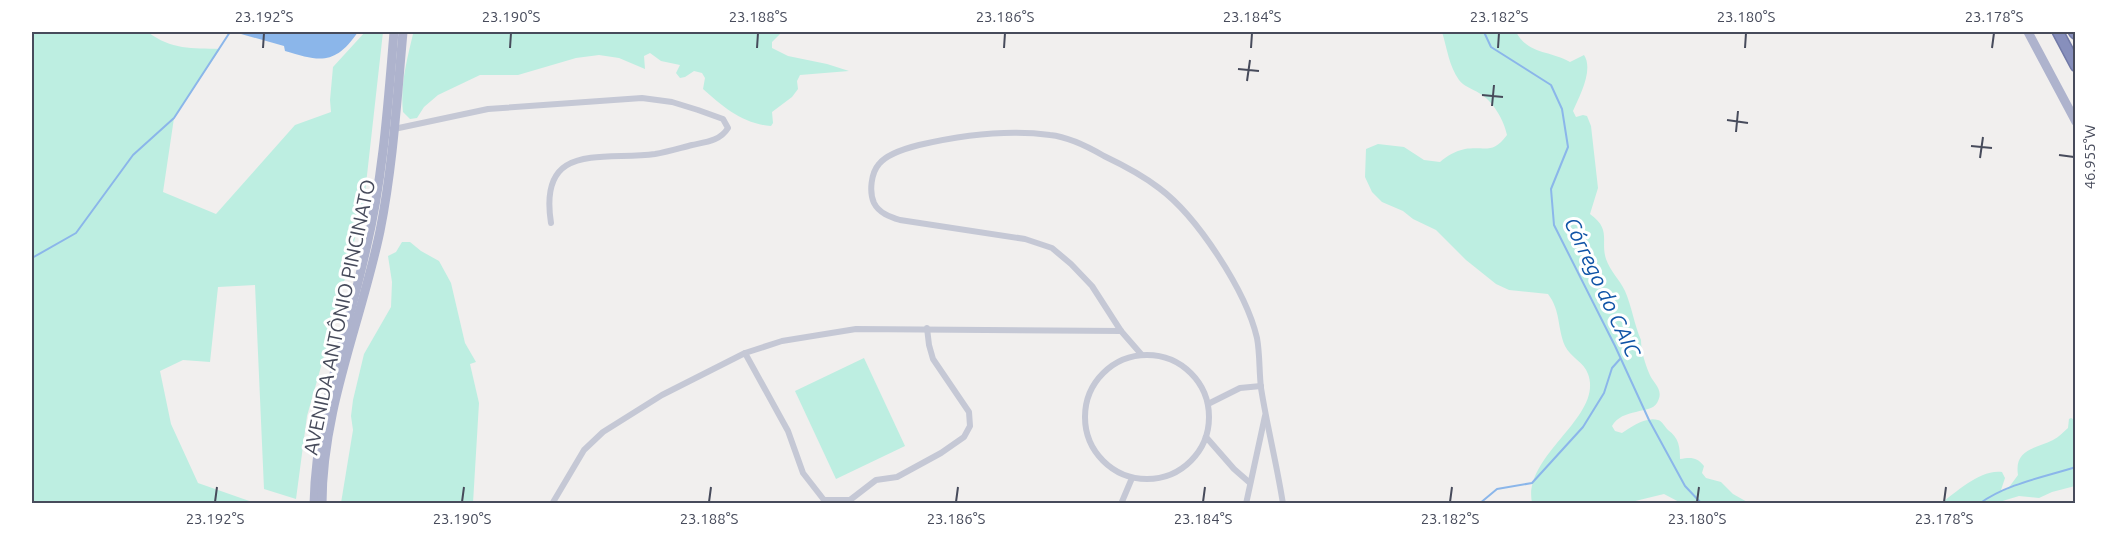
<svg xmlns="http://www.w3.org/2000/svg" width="2107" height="535" font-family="Ubuntu,sans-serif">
<rect width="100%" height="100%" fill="#f1efee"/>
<g fill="#bdeee1">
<path d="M32,32H148C171,50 192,48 220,49L174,118L163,192L216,214L295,125L331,112L330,100L333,67L365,32H383L364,202L336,314L307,416L296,499L264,489L255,285L218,287L210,362L183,360L160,371L171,424L198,483L255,503H32Z"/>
<path d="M417,32H782L772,42V48L788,56L827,64L849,71L800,75L797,81L798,89L792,97L772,112L773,123L771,126C743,124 723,107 703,89L705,78L702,73L694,71L685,77L680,78L676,73L680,65L661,61L650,53L644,56L645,69L619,58L599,55L576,58L518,75H480L438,95L424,107L417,118L410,119L403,112C400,86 407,59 413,34Z"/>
<path d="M1442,32H1516C1529,55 1549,50 1570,62L1584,55C1594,70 1579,97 1573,111L1576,117L1583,115L1587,116L1591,126L1598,188L1590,214C1612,230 1600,240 1606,259C1610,271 1620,280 1625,291C1632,307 1634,324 1641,340C1641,351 1645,363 1649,373C1653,384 1665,389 1657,403C1651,414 1622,408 1612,426L1615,431L1622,433C1631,427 1646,416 1658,420C1662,421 1665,427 1668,430C1679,438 1680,447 1680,459C1691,457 1697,457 1704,466L1702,473L1706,478L1721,482L1733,494L1749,503H1681L1664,494L1627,503H1532C1522,455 1604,417 1588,374C1584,362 1570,357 1565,346C1557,327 1561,311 1548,294L1509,290L1496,284L1466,260L1436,230L1413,219L1403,211L1382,202L1372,192L1365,177L1366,149L1378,144L1404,147L1424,160L1440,162C1447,156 1455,151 1465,149C1486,146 1492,155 1507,135C1504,120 1493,101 1479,93C1473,89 1463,86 1459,80C1449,66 1447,48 1442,32Z"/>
<path d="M402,242H410L421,251L439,261L451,283L465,343L476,362L470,364L479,403L473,503H341L353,430L351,416L353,400L364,354L391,307L392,282L388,256L396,252Z"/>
<path d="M864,358L905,446L836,479L795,391Z"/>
<path d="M2071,418L2075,420V486L2052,492L2039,498L2019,496L1996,503H1941C1957,492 1980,469 2002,472L2005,478L2001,490H2007L2018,475C2014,449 2035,449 2053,440C2059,437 2063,432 2068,428L2069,419Z"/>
</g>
<path fill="#8bb6ea" d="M234,32H358C335,65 321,62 285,51L284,46Z"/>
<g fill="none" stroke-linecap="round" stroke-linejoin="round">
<g stroke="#8bb6ea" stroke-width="2">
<path d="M1484,32L1491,47L1551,85L1562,109L1568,147L1551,189L1554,225L1615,346L1649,420L1685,486L1702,504"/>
<path d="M32,258L76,233L133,155L174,118L230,32"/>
<path d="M1479,504L1497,489L1532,483L1583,427L1604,393L1612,368L1620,359"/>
<path d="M1979,504C2006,484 2044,477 2076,467"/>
</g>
<defs>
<g id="highway">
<path d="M2058,32L2076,66"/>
<path d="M2074,32L2076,34"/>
</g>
</defs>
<use href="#highway" stroke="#727aa8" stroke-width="13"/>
<g stroke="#c5c8d5" stroke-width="6">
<path d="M394,129L488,109L642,98L672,102L698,110L723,119L728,128C720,141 706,142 692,145C680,148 667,152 655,154C602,161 538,141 551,223"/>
<path d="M745,353L782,341L856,329L1121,331"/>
<path d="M1141,354L1121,331L1092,286L1071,264L1052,248L1025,239L900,220C890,217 879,213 874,203C869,192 871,173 879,164C887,154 907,148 919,145C962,135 1006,129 1050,135C1069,137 1087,146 1104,156C1123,165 1142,175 1159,188C1197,216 1246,291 1257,338C1260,354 1259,371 1261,388C1267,426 1277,465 1283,504"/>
<circle cx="1147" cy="417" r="62"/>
<path d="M1208,404L1240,388L1261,386"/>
<path d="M1206,437L1234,469L1250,483"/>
<path d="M552,504L584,450L603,432L662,395L745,353L788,431L803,473L824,500H850L876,480L897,477L941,453L964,437L970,426L969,412L933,359L929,345L927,328"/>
<path d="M1121,504L1132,478"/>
<path d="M1246,504L1265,416"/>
</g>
<g stroke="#aeb3cd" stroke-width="9">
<path d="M2028,32L2076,122"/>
<path d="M314,504C316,413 347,336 366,249C383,178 388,104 394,32"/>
<path d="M322,504C322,409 361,322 380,231C393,166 397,98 403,32"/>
</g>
<use href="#highway" stroke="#878fbc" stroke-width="10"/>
</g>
<path fill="none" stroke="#474b5b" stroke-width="2" d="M263,48L264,33M510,48L511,33M757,48L758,33M1004,48L1005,33M1251,48L1252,33M1498,48L1499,33M1745,48L1746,33M1992,48L1994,33M1238,69L1259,71M1247,81L1250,60M1482,95L1503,97M1492,106L1494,85M1727,120L1748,123M1736,132L1738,111M1971,146L1992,148M2059,155L2074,157M1980,158L1983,137M215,502L217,487M462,502L464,487M709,502L711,487M956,502L958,487M1203,502L1205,487M1450,502L1452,487M1697,502L1699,487M1944,502L1946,487"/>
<g text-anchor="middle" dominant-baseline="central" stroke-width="6" stroke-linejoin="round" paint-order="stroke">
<g font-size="20" fill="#474b5b" stroke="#fff">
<text transform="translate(339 317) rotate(-78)">AVENIDA ANTÔNIO PINCINATO</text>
</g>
<g font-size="21" font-style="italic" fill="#0f53a6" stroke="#fff">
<text transform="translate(1603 287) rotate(65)">Córrego do CAIC</text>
</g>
</g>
<rect width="2107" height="535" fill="none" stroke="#ffffff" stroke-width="66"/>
<rect x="33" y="33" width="2041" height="469" fill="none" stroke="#474b5b" stroke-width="2"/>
<g font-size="15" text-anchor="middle" fill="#474b5b">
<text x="264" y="22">23.192°S</text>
<text x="511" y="22">23.190°S</text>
<text x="758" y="22">23.188°S</text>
<text x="1005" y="22">23.186°S</text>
<text x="1252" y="22">23.184°S</text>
<text x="1499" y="22">23.182°S</text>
<text x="1746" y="22">23.180°S</text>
<text x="1994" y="22">23.178°S</text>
<text transform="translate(2090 157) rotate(-90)" y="5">46.955°W</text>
<text x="215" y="524">23.192°S</text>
<text x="462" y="524">23.190°S</text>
<text x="709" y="524">23.188°S</text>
<text x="956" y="524">23.186°S</text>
<text x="1203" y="524">23.184°S</text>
<text x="1450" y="524">23.182°S</text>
<text x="1697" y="524">23.180°S</text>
<text x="1944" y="524">23.178°S</text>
</g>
</svg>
